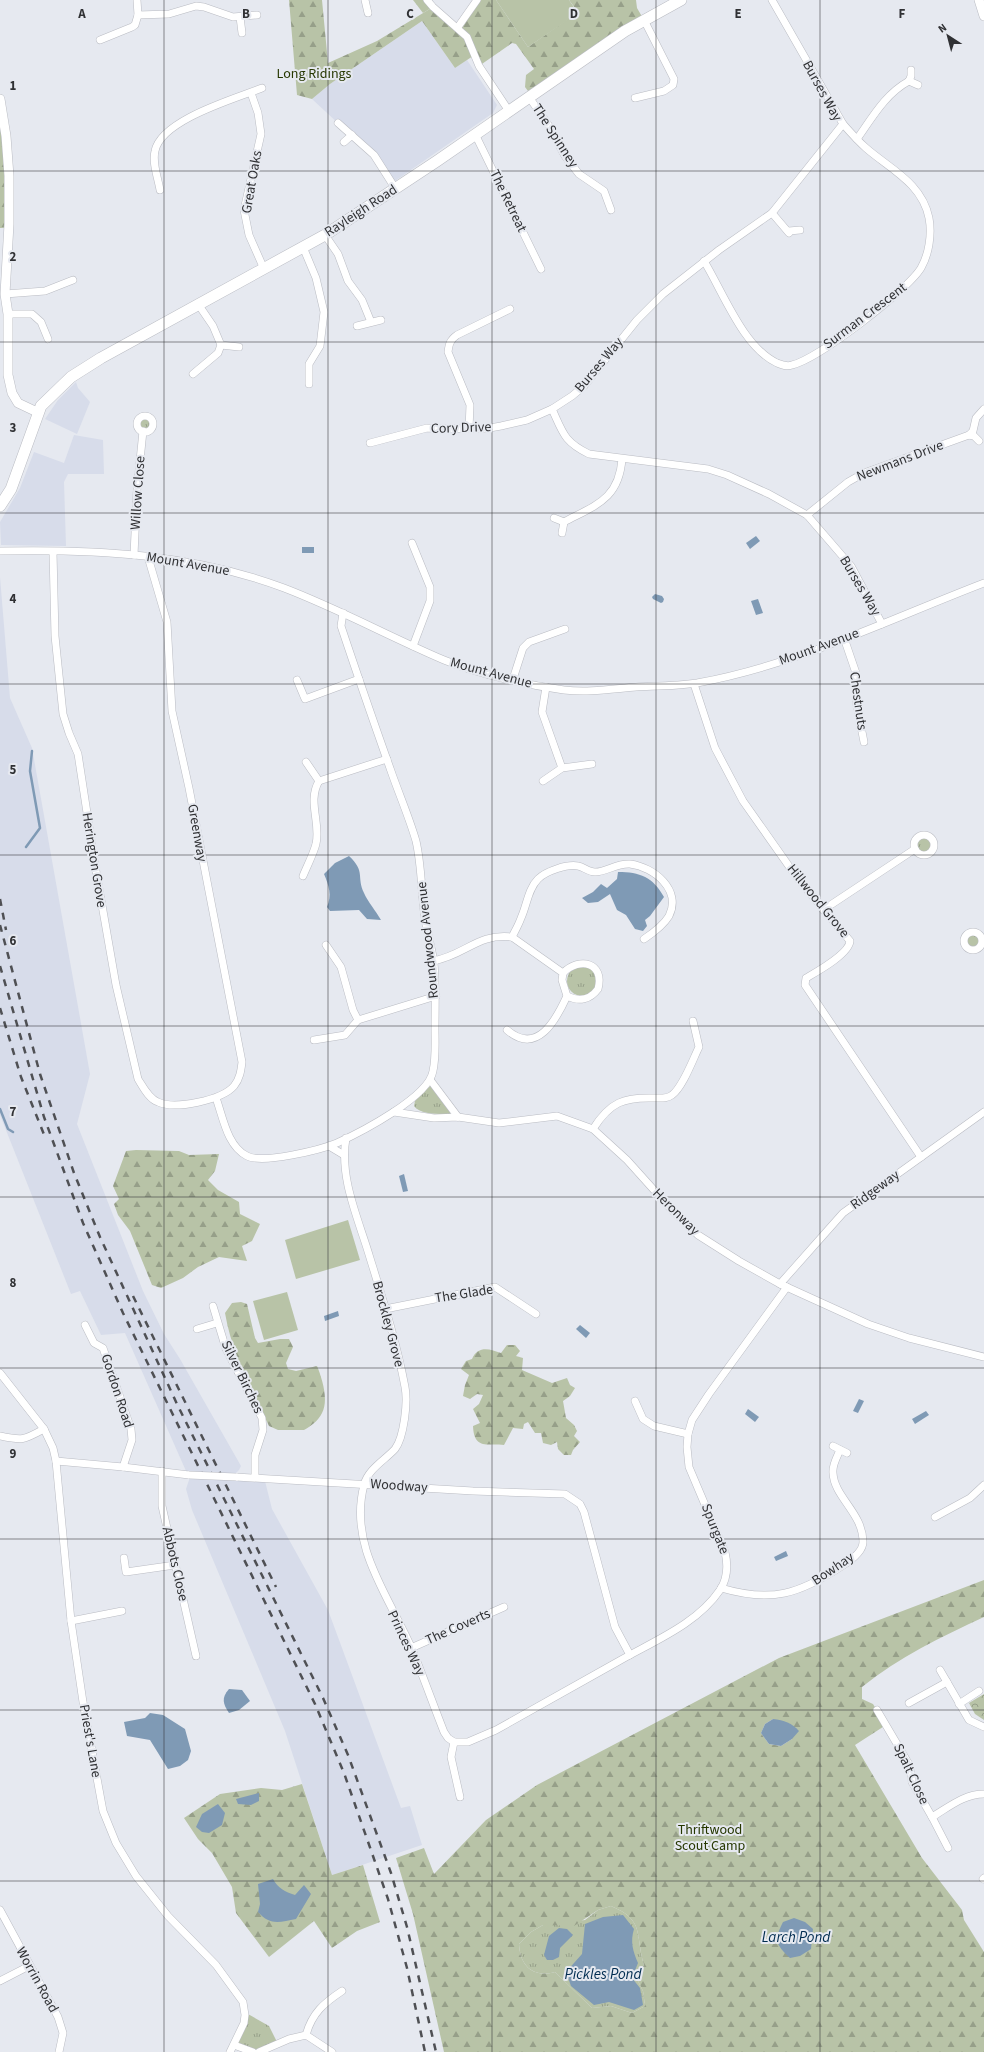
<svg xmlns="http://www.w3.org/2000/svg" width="984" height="2052" font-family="'Source Sans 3',sans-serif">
<defs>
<pattern id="grass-tufts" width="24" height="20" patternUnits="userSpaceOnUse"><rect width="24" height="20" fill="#b8c3a7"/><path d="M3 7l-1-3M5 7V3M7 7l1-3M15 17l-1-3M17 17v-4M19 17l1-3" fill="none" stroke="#969f89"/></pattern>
<pattern id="forest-firs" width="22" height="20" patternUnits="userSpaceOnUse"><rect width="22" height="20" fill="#b8c3a7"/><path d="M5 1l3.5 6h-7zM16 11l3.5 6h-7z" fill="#969f89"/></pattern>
<pattern id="park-crowns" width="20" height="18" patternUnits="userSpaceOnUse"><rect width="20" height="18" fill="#b8c3a7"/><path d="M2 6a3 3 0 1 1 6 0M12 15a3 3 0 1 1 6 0" fill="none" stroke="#969f89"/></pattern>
</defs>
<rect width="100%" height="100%" fill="#e6e9f0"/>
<g fill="#d7dcea">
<path d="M422,21L455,68L467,60L497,105L493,113L392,183L381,163L312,99L330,84Z"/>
<path d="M76,382L78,388L90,402L77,434L45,419L58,400Z"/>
<path d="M74,435L103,440L104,474H68L64,482L66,546L1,545L0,522L20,488L34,452L64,463Z"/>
<path d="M0,577L10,698L32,748L90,1074L77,1124L143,1291L164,1334L180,1359L241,1466L239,1470L235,1474L186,1471L125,1333L101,1335L80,1291L71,1294L0,1115Z"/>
<path d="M190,1477L265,1481L272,1509L328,1610L401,1808L410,1806L422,1845L332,1875L285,1731L192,1510L186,1489Z"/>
</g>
<g fill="url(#grass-tufts)">
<path d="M413,0H427L433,7L423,13Z"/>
<circle cx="145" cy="423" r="7"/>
<circle cx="924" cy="845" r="7"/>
<circle cx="973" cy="941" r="6"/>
<circle cx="582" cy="981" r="15"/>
<path d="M431,1085L452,1112L450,1114C440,1114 420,1115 414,1106L415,1101Z"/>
<path d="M611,1906C645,1920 635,1934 644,1965L636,1977L643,1991L645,2006L632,2013L611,2006L592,2008L555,1972C533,1978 520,1966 519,1944L531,1932L543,1925L585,1920L598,1910Z"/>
<path d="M248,2014L269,2026L278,2044L259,2052L234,2045Z"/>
</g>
<g fill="url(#forest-firs)" fill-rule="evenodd">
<path d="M289,0H322L328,63L377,41L433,7L458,27L477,0H496L528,47L578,12L569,0H636L637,8L644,20L528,91L525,87L526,75L534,69L516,44L512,43L479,66L473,56L455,68L422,21L330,84L312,99L297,95Z"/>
<path d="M0,99L9,176L4,228H0Z"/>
<path d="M136,1150L179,1151L189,1155L219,1154L215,1171L208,1180L218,1190L239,1202L240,1214L260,1224L252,1241L242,1246L247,1261L219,1257L198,1267L183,1278L161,1288L152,1285L130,1231L118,1215L114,1204L119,1199L113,1186L126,1151Z"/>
<path d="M241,1302L247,1304L255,1338L258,1343L280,1339H289L293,1347L286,1363L288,1369L296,1371L317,1366C322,1378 329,1400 322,1413C319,1420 311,1426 304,1430H278L269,1426C251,1389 232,1354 225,1313L232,1303Z"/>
<path d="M507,1345H515L520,1351L516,1356L523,1358L522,1370L552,1383L567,1378L570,1385L575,1388L570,1396L563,1401L566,1418L574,1425L577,1431L574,1436L580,1442L573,1450L571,1455H564L558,1449L557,1442L551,1445L543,1443L541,1433H535L528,1422L524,1424L523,1429L513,1428L504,1445C487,1443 474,1450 473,1426L480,1423L473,1409L479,1404L483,1395L477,1394L470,1399L463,1396L465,1385L469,1375L461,1369L466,1361L472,1359C478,1345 490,1349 501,1353Z"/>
<path d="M984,1580V1617C941,1637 899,1657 862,1687V1699L873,1704L886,1725L855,1745L922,1858L962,1910L964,1920L984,1952V2052H444L413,1914L396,1858L424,1848L434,1874L486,1820L537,1785L779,1658ZM773,1719L792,1739L781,1746L769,1744L761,1733L765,1724ZM611,1906C645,1920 635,1934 644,1965L636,1977L643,1991L645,2006L632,2013L611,2006L592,2008L555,1972C533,1978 520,1966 519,1944L531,1932L543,1925L574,1926L598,1910Z"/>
<path d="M302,1784L332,1875L363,1865L380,1922L357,1931L332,1948L314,1921L269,1957L236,1913L232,1887L212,1853L198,1839L184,1818L220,1794L261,1788L282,1790Z"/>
</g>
<path fill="url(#park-crowns)" d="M984,1694V1720L975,1714L969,1703Z"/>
<g fill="#b8c3a7">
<path d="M496,0H569L578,13L528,47Z"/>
<path d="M348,1220L360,1260L296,1279L285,1240Z"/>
<path d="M287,1292L298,1330L264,1340L253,1301Z"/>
</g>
<g fill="#7f9ab5">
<path d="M756,536L760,541L750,549L746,543Z"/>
<rect x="302" y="547" width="12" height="6"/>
<path d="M655,594L662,596L664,599L663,602L661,603L653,599L652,597Z"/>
<path d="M758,599L763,613L756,615L751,601Z"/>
<path d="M349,856C366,872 356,876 364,893C368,902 376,911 381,920L367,919L359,910L330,911L327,907C332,895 329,886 324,874L335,863Z"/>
<path d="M618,872C640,872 653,877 664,897L650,916L645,920L647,926L643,931L635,929L626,915L617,910L610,894L598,902L588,903L582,898L593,892L601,884L607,888L617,879Z"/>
<path d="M404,1174L408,1191L403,1192L399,1176Z"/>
<path d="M338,1311L339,1316L325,1321L324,1316Z"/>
<path d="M580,1325L590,1333L586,1338L576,1329Z"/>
<path d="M859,1399L864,1401L858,1413L853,1411Z"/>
<path d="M748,1409L759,1417L755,1422L745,1414Z"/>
<path d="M926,1411L929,1415L915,1424L912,1419Z"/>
<path d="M786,1551L788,1556L776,1561L774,1557Z"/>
<path d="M229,1689L242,1690L250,1701L239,1710L229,1713C223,1704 221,1698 229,1689Z"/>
<path d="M150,1713L163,1715L185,1729L191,1751L188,1760L180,1766L168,1769L150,1740L127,1736L124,1722L145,1718Z"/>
<path d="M773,1719C784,1720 792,1723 799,1731L792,1739L781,1746L769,1744L761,1733L765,1724Z"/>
<path d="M259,1793V1801L251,1805L238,1804L236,1799Z"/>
<path d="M218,1804L225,1813L222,1825L209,1833L202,1832L196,1827L202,1814Z"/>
<path d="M273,1879C278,1888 285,1892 295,1895L304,1885L311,1894L296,1919C280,1922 270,1926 258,1912L260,1904L258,1884Z"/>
<path d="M623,1915L634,1929C630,1942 633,1951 638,1963L632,1978L640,1988L643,2005L634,2010L609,2002L594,2005L571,1986L566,1972L582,1954L585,1924L603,1917Z"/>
<path d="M794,1918L805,1922L813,1929L811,1949L800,1956L790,1958C775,1944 774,1940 783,1922Z"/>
<path d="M559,1928L567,1929L573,1935L560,1948L559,1957L553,1960H547L544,1955L549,1936Z"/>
</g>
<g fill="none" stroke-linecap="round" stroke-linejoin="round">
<g stroke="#7f9ab5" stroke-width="2.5">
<path d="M26,847L40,828L30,771L32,751"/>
<path d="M0,1109L8,1129L13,1132"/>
</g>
<defs>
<g id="minor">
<path d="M137,0L138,15L169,14L196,6L204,7L233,17L257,15"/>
<path d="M365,0L368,13"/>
<path d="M427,0L433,7L467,37L479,66L509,111"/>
<path d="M772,0L843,124L772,213L719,250L663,294L637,320L584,386L572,396L552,409C563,433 564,442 589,454L708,469L727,475L769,494L807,515L851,566L882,624"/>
<path d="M240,17L242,33"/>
<path d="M458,27L477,0"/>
<path d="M100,40L132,27L135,25L138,15"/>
<path d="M909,81L911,76V70"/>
<path d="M909,81L918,85"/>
<path d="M251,93L258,113L261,134L244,210L249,235L264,269"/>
<path d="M529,97L549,126L565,156L579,174L604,191L611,210"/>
<path d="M635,98L664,91L673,85L674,79L644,20"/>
<path d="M338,123L374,155L395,188"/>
<path d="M475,134L541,269"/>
<path d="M857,139C872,118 885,94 909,81"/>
<path d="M344,142L352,135"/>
<path d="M160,190C158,178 152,163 155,151C161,120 234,99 262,88"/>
<path d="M772,213L789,233"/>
<path d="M789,231L800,230"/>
<path d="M325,235L338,254L348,281L362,300L371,322"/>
<path d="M303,247L316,278L324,312L320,346L309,364V384"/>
<path d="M704,261C723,292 743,347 777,363C782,365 787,367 792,365C818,359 907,291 921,268C929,254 932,234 929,218C922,183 890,169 866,148C858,141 850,132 843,124"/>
<path d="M5,294L45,291L73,280"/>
<path d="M8,314H32L41,322L48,339"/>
<path d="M357,326L381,320"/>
<path d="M221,345L239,347"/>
<path d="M193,374L218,353L221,345L213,326L198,304"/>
<circle cx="145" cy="424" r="8"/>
<path d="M469,429L470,405L448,352C449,344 450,340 457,335L510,309"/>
<path d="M969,435L973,431L976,418L984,409"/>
<path d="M370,443L427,428L484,429L501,426L527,420L552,409"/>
<path d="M807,515L848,482L864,473L969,435L974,436L979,441"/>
<path d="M554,518L564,522"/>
<path d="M562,533L564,522C596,505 619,499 622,459"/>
<path d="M412,543L430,587V601L413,646"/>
<path d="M0,551C96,549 194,554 284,588C339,609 390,637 444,660C478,674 527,685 564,690C588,693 612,689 636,687C656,686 677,686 697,683C797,665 890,619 984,583"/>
<path d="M53,552L55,636L63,714L69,733L78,754L95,865L116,985L138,1079C143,1087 149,1099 158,1102C175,1110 222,1100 234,1086C240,1079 241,1070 242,1062L189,788L172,711L167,622L148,557"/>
<path d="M134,555L137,490L143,431"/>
<path d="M844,638L856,673V701L864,742"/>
<path d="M513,679L523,648L529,642L565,629"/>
<path d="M297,680L305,699L359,679"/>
<path d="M694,684L715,748L743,801L798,879L850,941C849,954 818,971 806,978L805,985L921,1157"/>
<path d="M546,687L542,712L562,768"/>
<path d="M319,781L387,759"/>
<path d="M543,781L562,768L592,764"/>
<circle cx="924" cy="845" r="10"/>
<path d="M303,876C307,866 313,855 316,844C321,823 307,801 319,781L306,762"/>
<path d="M823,910L915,849"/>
<circle cx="973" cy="941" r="9"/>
<path d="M512,937C515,931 519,924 521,918C527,905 528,889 538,879C546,871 567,864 578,866C584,867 588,872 595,872C607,872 616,863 630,864C654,867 682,890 669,916C663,926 653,933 644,939"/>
<path d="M326,945L341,967L353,1010L358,1020L436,996"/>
<path d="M433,961C466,955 477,933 512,937L563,973L562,980L567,996C556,1020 537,1056 507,1030"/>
<path d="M563,973C580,956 605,963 598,989C590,1000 579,1002 567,996"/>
<path d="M314,1040L345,1035L358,1020"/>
<path d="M431,1081L458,1117"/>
<path d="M216,1098C223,1117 227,1146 247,1156C263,1164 320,1150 337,1143C361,1132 429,1097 433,1071C436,1057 435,1043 435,1030C435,1007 436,985 434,963C432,948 427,933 425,919C421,893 422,867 416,841C409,817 399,794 391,771C374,723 357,674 341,626L343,613"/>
<path d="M394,1112L434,1118L458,1117L499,1123L557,1116L593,1129L627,1160L671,1209L698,1235L739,1261L780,1284L868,1324L909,1338L984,1357"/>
<path d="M593,1129C610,1102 624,1097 654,1098C661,1098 667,1099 672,1095C683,1087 693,1059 699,1047L693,1021"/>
<path d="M346,1138C339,1179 359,1220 370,1258C383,1300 397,1344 405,1387C408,1402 404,1437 395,1449C385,1460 368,1469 364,1485C348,1546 389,1596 412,1649C423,1676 433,1704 444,1732L448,1738L454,1742L451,1757L460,1797"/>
<path d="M329,1146L344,1155"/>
<path d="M780,1284L843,1213L984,1112"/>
<path d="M213,1306L226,1349L262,1418L263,1430L255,1455V1477"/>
<path d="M385,1309L495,1287L536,1314"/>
<path d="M85,1325L94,1343L103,1348L131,1429L132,1440L123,1467"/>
<path d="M197,1329L217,1323"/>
<path d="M0,1373L44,1429"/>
<path d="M635,1401L643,1419L654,1426L688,1434"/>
<path d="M0,1436C23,1441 24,1440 44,1429L53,1448L56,1461L71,1621L83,1702L103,1811L116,1843L136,1876L168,1916L216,1965L243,2002L245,2015L244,2023L230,2052"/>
<path d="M833,1446L847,1453"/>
<path d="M56,1461L123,1467L189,1475"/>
<path d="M162,1471V1506L196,1656"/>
<path d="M236,1477L473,1491L565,1494L580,1504L584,1512L615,1627L630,1655"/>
<path d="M935,1517L970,1498L984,1485"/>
<path d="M124,1558L126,1572L175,1565"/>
<path d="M721,1588C772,1603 799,1594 842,1566C850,1561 863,1552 863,1542C863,1513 834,1497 833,1473C832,1465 837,1457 840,1450"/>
<path d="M71,1621L122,1611"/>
<path d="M411,1648L504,1607"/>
<path d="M940,1670L969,1720L984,1727"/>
<path d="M909,1703L947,1682"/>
<path d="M959,1704L979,1691"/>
<path d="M877,1710L910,1766L912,1782L932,1817C949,1807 964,1794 984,1794"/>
<path d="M454,1742H468L496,1730C537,1707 578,1684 619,1661C654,1641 697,1624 720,1590C728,1578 728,1565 725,1552L689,1467L687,1447L688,1434L692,1420L709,1394L787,1287"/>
<path d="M932,1817L948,1848"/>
<path d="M983,1879L984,1878"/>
<path d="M0,1910L58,2017L63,2033L59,2052"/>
<path d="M0,1981L29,1966"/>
<path d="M306,2035C312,2013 324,2003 342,1991"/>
<path d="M234,2045L253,2052"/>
<path d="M259,2052L289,2039L306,2035L332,2052"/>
</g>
<g id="tertiary">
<path d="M979,0L984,16"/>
<path d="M0,99L6,136L9,176V224L5,294L8,314V375L12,393L18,403L37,412"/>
</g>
<path id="primary" d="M0,506L11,489L41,406L71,377L101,358L325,235L437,161L625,31L681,0"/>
</defs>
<use href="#minor" stroke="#babcc3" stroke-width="8"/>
<use href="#tertiary" stroke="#babcc3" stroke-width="10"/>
<use href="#primary" stroke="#babcc3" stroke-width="12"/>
<use href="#minor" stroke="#fff" stroke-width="7"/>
<use href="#tertiary" stroke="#fff" stroke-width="9"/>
<use href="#primary" stroke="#fff" stroke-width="11"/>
<g stroke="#4f5054" stroke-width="2.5" stroke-dasharray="7 7" stroke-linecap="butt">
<path d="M0,899L6,930"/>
<path d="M0,925L40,1074L74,1173L100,1237L177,1404L323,1698L348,1755L391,1873L407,1927L436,2052"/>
<path d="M0,966L44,1117L83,1223L123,1313L315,1704L344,1773L388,1899L407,1968L425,2052"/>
<path d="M0,1008L21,1077L45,1137"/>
<path d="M133,1296L276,1587"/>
</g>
<defs>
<path id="minor-bridge" d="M189,1475L236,1477"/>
</defs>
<use href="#minor-bridge" stroke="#babcc3" stroke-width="8" stroke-linecap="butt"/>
<use href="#minor-bridge" stroke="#fff" stroke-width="7"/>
</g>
<path fill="none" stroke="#303134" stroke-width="1" stroke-opacity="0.55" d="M164,0V2052M328,0V2052M492,0V2052M656,0V2052M820,0V2052M0,171H984M0,342H984M0,513H984M0,684H984M0,855H984M0,1026H984M0,1197H984M0,1368H984M0,1539H984M0,1710H984M0,1881H984"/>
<g text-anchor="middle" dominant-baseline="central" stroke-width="4" stroke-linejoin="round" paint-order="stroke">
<g font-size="14" fill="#263700" stroke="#e6e9f0">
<text x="314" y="74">Long Ridings</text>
<text x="710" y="1830">Thriftwood<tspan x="710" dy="16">Scout Camp</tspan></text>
</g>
<g font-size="14" fill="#303134" stroke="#e6e9f0">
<text transform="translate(822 91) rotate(61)">Burses Way</text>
<text transform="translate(555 136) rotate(57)">The Spinney</text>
<text transform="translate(252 182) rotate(-80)">Great Oaks</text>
<text transform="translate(508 201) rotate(64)">The Retreat</text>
<text transform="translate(361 211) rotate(-33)">Rayleigh Road</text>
<text transform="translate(865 316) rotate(-37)">Surman Crescent</text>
<text transform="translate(599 365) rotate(-50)">Burses Way</text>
<text transform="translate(461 428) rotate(-2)">Cory Drive</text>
<text transform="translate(900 461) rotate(-21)">Newmans Drive</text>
<text transform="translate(138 493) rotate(-86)">Willow Close</text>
<text transform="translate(188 564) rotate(10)">Mount Avenue</text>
<text transform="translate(860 586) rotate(59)">Burses Way</text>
<text transform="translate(819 647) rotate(-20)">Mount Avenue</text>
<text transform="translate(491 673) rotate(15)">Mount Avenue</text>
<text transform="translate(858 701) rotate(82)">Chestnuts</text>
<text transform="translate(197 833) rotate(80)">Greenway</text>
<text transform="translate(94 860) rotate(81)">Herington Grove</text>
<text transform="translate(818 901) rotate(51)">Hillwood Grove</text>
<text transform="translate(428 940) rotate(-96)">Roundwood Avenue</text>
<text transform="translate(875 1190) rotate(-36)">Ridgeway</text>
<text transform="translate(676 1212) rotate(45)">Heronway</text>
<text transform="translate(464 1294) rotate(-9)">The Glade</text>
<text transform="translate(388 1324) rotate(75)">Brockley Grove</text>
<text transform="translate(242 1377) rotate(64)">Silver Birches</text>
<text transform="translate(117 1391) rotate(72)">Gordon Road</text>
<text transform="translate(399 1486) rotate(4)">Woodway</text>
<text transform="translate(715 1529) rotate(68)">Spurgate</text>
<text transform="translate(175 1564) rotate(77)">Abbots Close</text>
<text transform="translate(833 1569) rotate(-34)">Bowhay</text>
<text transform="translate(458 1627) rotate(-24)">The Coverts</text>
<text transform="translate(406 1643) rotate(65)">Princes Way</text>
<text transform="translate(90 1741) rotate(80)">Priest's Lane</text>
<text transform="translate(911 1774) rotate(65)">Spalt Close</text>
<text transform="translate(37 1980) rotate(61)">Worrin Road</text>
</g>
<g font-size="15" font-style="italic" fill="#002c50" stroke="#e6e9f0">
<text x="796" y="1937">Larch Pond</text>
<text x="603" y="1974">Pickles Pond</text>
</g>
</g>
<g font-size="13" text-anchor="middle" font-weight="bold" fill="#303134" stroke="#e6e9f0" stroke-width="4" stroke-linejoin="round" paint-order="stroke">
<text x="82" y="18">A</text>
<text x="246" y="18">B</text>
<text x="410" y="18">C</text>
<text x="574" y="18">D</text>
<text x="738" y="18">E</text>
<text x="902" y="18">F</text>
<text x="13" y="90">1</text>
<text x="13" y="261">2</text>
<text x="13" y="432">3</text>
<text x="13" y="603">4</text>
<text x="13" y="774">5</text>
<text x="13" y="945">6</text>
<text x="13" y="1116">7</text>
<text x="13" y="1287">8</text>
<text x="13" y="1458">9</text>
</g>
<g transform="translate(948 36) rotate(324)" stroke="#e6e9f0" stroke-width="3" paint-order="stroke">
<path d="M0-3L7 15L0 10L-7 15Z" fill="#303134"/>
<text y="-6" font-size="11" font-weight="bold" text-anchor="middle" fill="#303134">N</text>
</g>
</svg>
